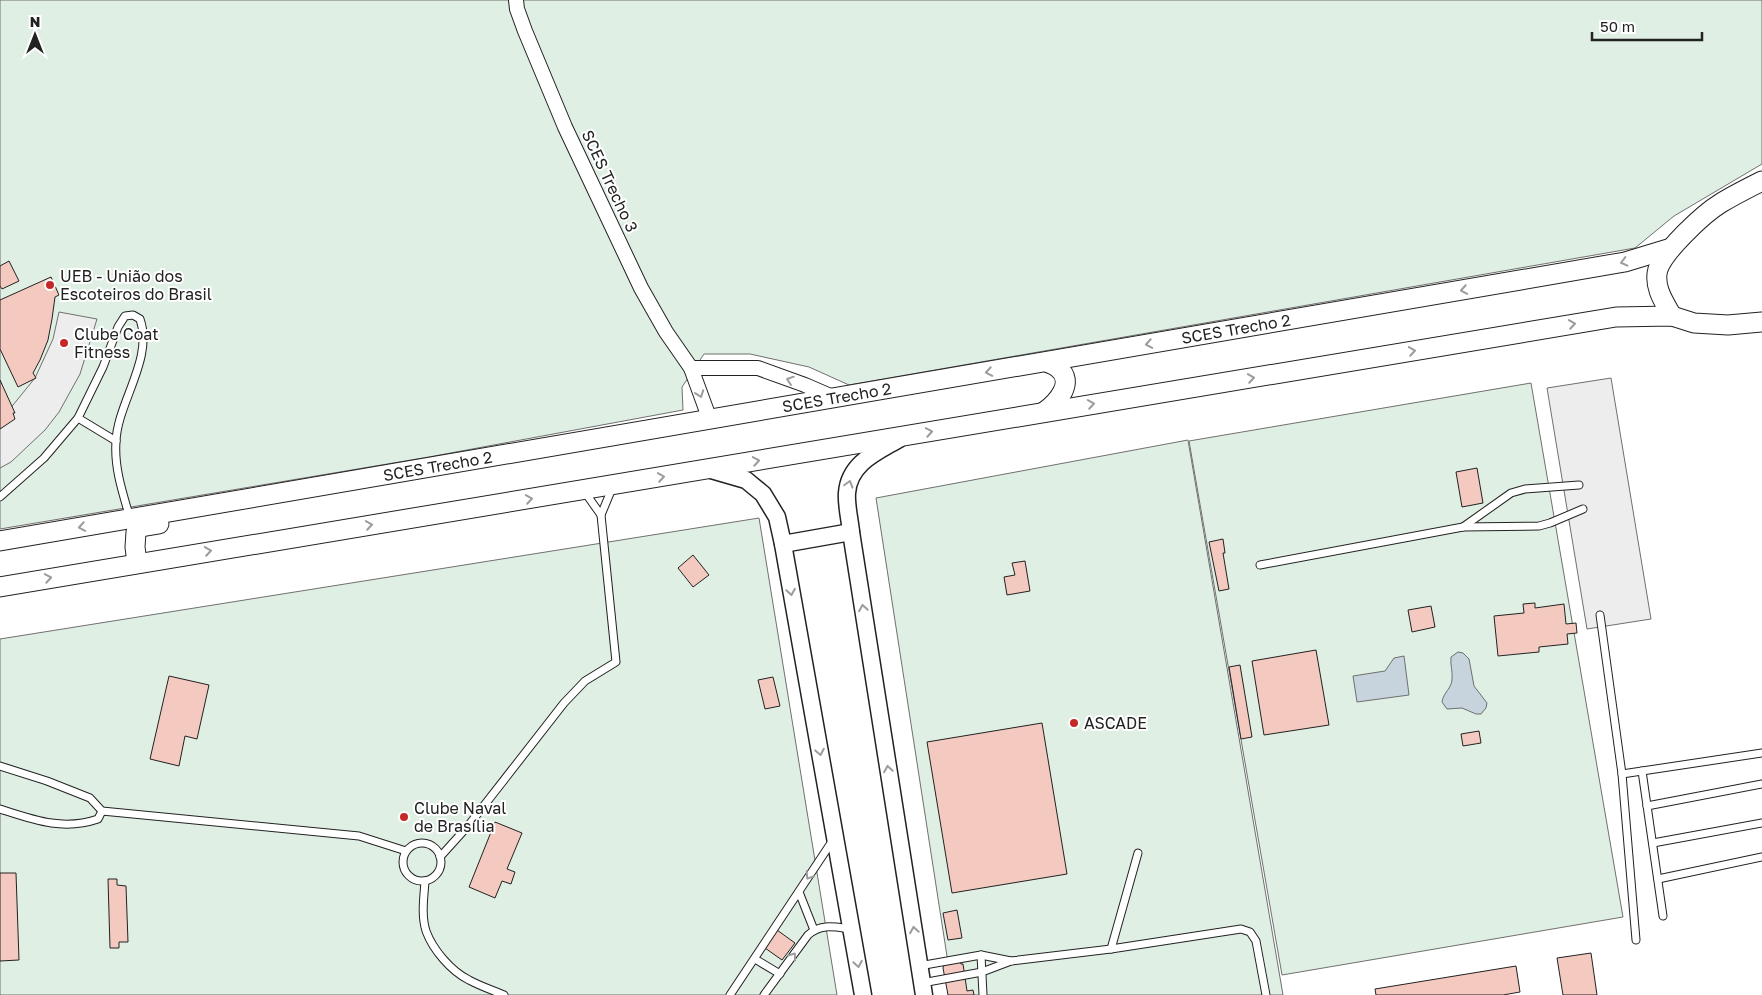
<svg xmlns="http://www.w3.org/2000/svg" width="1762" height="995" font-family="'Golos Text',sans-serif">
<rect width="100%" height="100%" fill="#fff"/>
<g fill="#e0efe3" stroke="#6f6f6f">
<path d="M0,0H1762V164L1674,216L1635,248L849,385L809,367L750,354H704L682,387L683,410L429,457L0,529Z"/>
<path d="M1531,383L1623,917L1282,975L1189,441Z"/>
<path d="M1188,440L1283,995H953L876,498Z"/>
<path d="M759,518L837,995H0V639Z"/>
</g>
<g fill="#ededed" stroke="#6f6f6f">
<path d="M59,312L97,319L80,374L59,412L45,430L11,462L0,468V421L35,378L53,339Z"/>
<path d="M1611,378L1651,619L1587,629L1547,388Z"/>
</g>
<g fill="#c7d3dd" stroke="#6f6f6f">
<path d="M1458,652L1463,653L1469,659L1474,686L1487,703L1486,708L1481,714H1476L1462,708L1447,709L1442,702C1443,693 1452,688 1452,679C1453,672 1450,665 1451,657Z"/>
<path d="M1404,656L1409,695L1357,702L1353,676L1385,671L1394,658Z"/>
</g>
<g fill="#f3c9c0" stroke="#222">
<path d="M9,261L19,281L2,289L0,286V266Z"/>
<path d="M51,277L59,295L55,297L52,319L48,340L40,360L33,373L36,378L18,387L0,349V300Z"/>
<path d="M0,380L15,413H13L15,419L0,429Z"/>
<path d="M1477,468L1483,503L1462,507L1456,472Z"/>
<path d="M1223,539L1225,553H1223L1229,589L1219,591L1209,542Z"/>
<path d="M693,555L709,575L693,587L678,568Z"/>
<path d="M1025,561L1030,591L1007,595L1004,577L1015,575L1012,563Z"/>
<path d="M1535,603V608L1564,604L1566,624L1576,623L1577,633L1567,634L1568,644L1539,647V652L1498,656L1494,616L1524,613L1523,604Z"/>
<path d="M1431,606L1435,627L1412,632L1408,610Z"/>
<path d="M1316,650L1329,725L1264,735L1252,661Z"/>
<path d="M1240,665L1252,737L1241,739L1229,667Z"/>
<path d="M169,676L209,685L197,739L185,736L179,766L150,759Z"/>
<path d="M773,677L780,706L765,709L758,680Z"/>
<path d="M1042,723L1067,874L952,893L927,742Z"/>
<path d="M1479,731L1481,743L1463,746L1461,734Z"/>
<path d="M495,822L522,833L507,869L515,872L511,884L502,881L495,898L469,887Z"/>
<path d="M0,873H16L19,960L0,961Z"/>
<path d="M108,879H117V885L126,886L128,942H119V948H110Z"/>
<path d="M957,910L962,938L948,940L943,913Z"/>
<path d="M777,930L795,943L782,960L765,948Z"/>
<path d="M1591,953L1597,995H1563L1557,958Z"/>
<path d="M960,961L961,964H963L967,991L973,990L974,995H948L943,968L944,963Z"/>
<path d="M1516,966L1520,992L1503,995H1376L1375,989Z"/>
</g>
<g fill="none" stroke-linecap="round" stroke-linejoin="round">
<defs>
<g id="service">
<path d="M78,418L116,441"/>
<path d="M584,491L601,515"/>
<path d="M0,497L44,458L78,418L103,367L118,327L125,316L133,315L140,319C154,359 117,403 116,442C114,468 123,494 130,518"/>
<path d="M1463,527L1511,493L1525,489L1579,485"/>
<path d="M1260,565L1463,527L1539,526L1550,523L1583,509"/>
<path d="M1600,615L1622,774L1636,940"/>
<path d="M0,766L47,781L90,798L102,811L359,836L406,851"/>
<path d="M1642,771L1663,916"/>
<path d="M1622,774L1762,753"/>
<path d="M1647,806L1762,784"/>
<path d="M0,809C34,820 63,831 98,819L102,811"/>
<circle cx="422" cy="862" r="19"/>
<path d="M1653,843L1762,823"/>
<path d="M440,857L468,826L564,703L585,681L616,662L601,515L613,486"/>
<path d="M1658,879L1762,857"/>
<path d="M425,881C424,897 421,915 426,931C433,950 451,971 469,980C480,986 492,990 504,995"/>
<path d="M799,892L814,930"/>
<path d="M1111,949L1138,853"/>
<path d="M981,955L983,995"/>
<path d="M755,959L780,974"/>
<path d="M919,966L981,955L1011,961"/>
<path d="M922,983L982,972L1011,961L1111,949L1241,929L1250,932L1256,941L1266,995"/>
<path d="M730,995L833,840"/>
<path d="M764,995L808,935C821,923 835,927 851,929"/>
</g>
<g id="minor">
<path d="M516,0L517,9L525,31L565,127L641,288L666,332L691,368L710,420"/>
<path d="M691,368H758L805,385L835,398"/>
</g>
<g id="tertiary">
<path d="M899,439C877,452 849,463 847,493C846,505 850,520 851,532L924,995"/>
<path d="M708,469L746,480L763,494L777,517L783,544L863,995"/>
<path d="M783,544L851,532"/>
</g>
<g id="secondary">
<path d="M1672,316C1664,302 1653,286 1658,269C1665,250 1703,214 1721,203C1734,195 1748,188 1762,181"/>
<path d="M1044,412C1057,403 1076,382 1058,368C1055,365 1050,364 1047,362"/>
<path id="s1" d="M0,541L1625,262L1671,248"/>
<path d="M137,563L135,547L136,532L141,527L159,524"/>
<path d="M0,587L1616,317L1672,316L1694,323L1728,325L1762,322"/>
</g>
</defs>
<use href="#service" stroke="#222" stroke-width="9"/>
<use href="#minor" stroke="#222" stroke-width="16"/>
<use href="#tertiary" stroke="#222" stroke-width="19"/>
<use href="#secondary" stroke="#222" stroke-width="21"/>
<use href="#service" stroke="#fff" stroke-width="7"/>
<use href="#minor" stroke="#fff" stroke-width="14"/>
<use href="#tertiary" stroke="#fff" stroke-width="16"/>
<use href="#secondary" stroke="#fff" stroke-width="19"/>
</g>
<defs><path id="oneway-chevron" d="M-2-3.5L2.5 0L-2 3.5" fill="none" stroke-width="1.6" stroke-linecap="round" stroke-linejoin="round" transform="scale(1.25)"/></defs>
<g stroke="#9c9c9c">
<use href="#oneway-chevron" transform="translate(1624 262) rotate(166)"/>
<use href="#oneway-chevron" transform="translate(1464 290) rotate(170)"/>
<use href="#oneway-chevron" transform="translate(1572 324) rotate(-9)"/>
<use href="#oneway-chevron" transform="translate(1149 344) rotate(170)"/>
<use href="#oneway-chevron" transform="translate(1412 351) rotate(-9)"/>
<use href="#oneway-chevron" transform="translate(989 372) rotate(170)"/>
<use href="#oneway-chevron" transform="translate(1251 378) rotate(-9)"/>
<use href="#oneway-chevron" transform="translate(790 380) rotate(-161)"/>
<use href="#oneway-chevron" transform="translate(700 394) rotate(70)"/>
<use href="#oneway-chevron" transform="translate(1091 404) rotate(-9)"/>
<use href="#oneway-chevron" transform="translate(929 432) rotate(-10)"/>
<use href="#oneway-chevron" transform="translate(756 461) rotate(-10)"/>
<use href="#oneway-chevron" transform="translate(661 477) rotate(-9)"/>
<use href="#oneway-chevron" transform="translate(849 484) rotate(-74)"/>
<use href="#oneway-chevron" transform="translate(529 499) rotate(-9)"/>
<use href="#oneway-chevron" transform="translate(369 525) rotate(-9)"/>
<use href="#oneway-chevron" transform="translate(82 527) rotate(170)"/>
<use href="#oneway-chevron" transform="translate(208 551) rotate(-9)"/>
<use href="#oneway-chevron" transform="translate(48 578) rotate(-10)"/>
<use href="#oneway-chevron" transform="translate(791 592) rotate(81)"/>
<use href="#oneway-chevron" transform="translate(863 608) rotate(-99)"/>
<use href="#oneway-chevron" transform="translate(820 752) rotate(79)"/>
<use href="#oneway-chevron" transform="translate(888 769) rotate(-99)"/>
<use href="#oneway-chevron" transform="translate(809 876) rotate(123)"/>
<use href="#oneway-chevron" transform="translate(914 930) rotate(-99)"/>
<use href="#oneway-chevron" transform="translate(793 956) rotate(-54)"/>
<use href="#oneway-chevron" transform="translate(858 964) rotate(80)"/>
</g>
<g fill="#c62828" stroke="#fff" stroke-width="2">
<circle cx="50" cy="285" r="5"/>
<circle cx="64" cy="343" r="5"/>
<circle cx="1074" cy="723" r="5"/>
<circle cx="404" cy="817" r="5"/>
</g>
<g text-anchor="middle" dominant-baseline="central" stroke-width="4" stroke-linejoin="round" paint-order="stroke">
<g font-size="16" fill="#222" stroke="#fff">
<text transform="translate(610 181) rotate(65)">SCES Trecho 3</text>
<text stroke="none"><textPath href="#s1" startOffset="1254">SCES Trecho 2</textPath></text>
<text stroke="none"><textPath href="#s1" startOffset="849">SCES Trecho 2</textPath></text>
<text stroke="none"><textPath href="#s1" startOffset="444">SCES Trecho 2</textPath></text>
</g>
<g font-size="16" fill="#222" stroke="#fff" text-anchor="start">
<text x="60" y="276">UEB - União dos<tspan x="60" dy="18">Escoteiros do Brasil</tspan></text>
<text x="74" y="334">Clube Coat<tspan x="74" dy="18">Fitness</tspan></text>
<text x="1084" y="723">ASCADE</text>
<text x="414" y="808">Clube Naval<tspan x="414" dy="18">de Brasília</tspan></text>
</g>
</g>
<g transform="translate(35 35)" stroke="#ffffff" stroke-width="4" paint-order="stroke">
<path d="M0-4L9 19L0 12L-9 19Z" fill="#222222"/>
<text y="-8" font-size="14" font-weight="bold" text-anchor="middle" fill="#222222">N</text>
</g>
<path d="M1592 32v8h110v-8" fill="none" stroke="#222222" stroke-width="2.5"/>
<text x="1600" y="32" font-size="15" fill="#222222" stroke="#ffffff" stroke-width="4" paint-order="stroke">50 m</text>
</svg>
